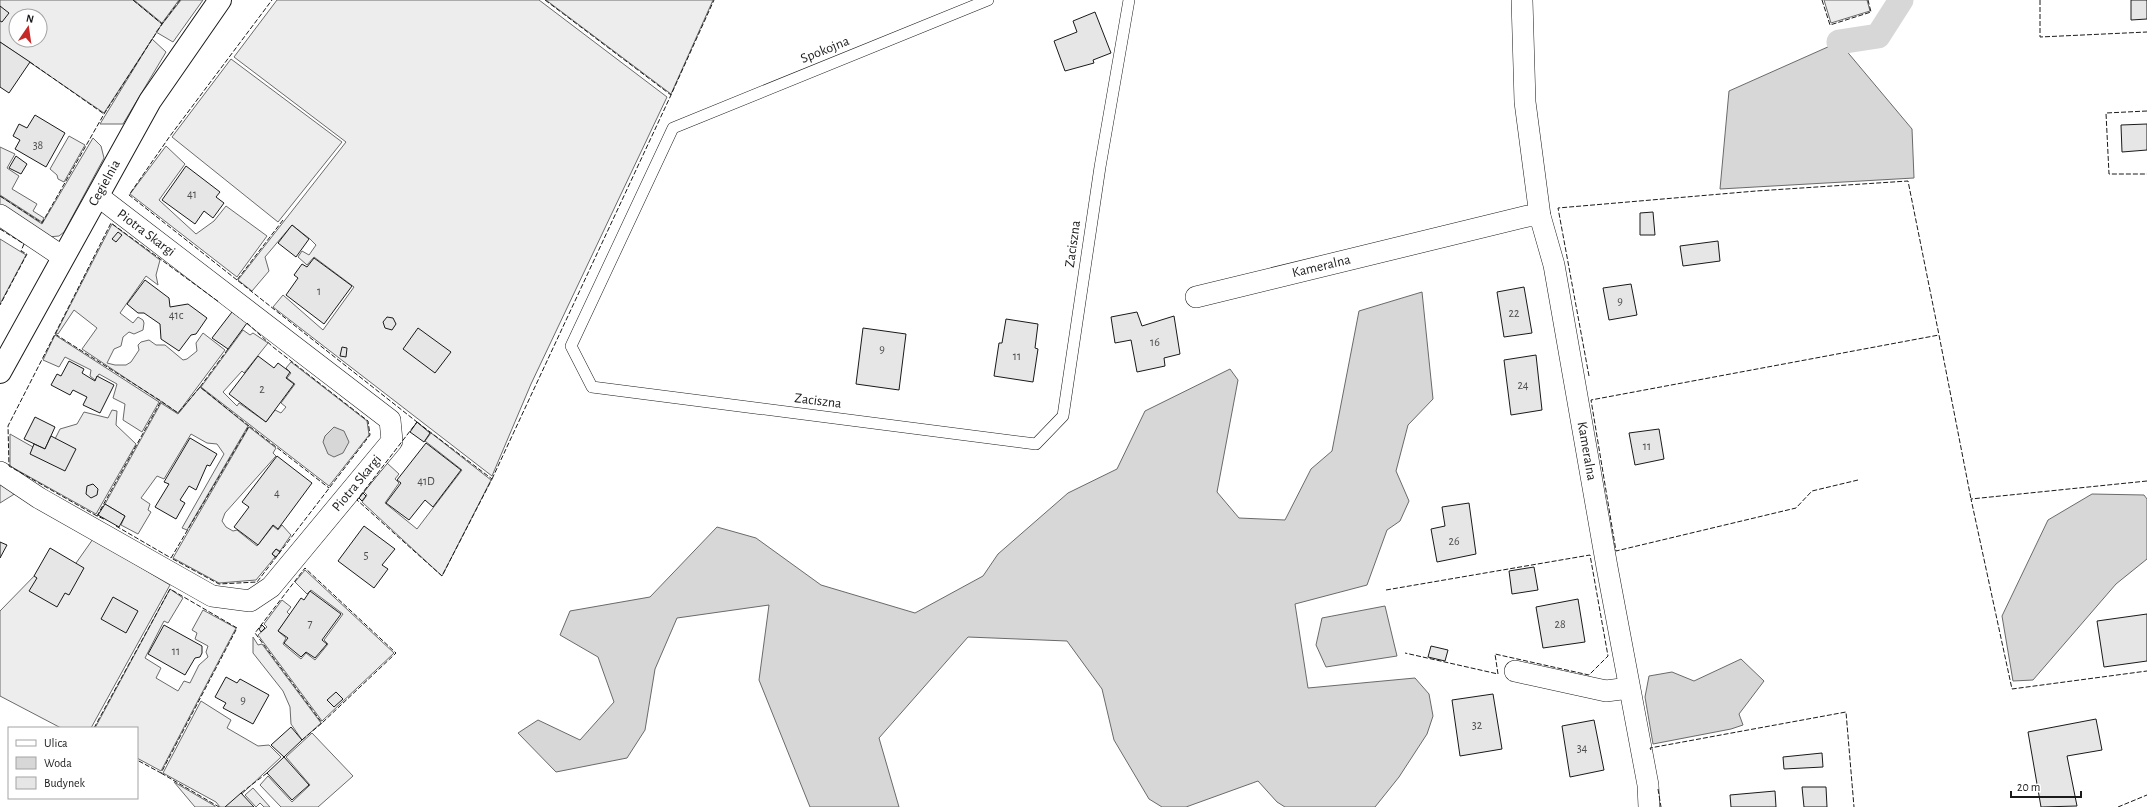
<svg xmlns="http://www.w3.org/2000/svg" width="2147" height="807" font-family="'Alegreya Sans',sans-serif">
<rect width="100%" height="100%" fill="#fff"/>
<g fill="#ededed" stroke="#6a6a6a" fill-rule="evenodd">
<path d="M0,0H133L162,24L104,113L0,42ZM16,16H40V40H16Z"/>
<path d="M134,0H179L162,23Z"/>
<path d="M181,0H203L173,42L156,32Z"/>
<path d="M277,0H539L667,97L531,384L492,476L273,307L283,295L323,330L354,287L314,257L307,265L298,257L302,251L309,255L316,245L310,239L292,225L265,257L269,271L252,291L238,280L346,142L234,57Z"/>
<path d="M546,0H713L671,94Z"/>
<path d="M1824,0H1867L1870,11L1831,23Z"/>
<path d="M152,39L166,52L123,124H100Z"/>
<path d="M231,59L342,142L278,222L172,137Z"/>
<path d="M69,136L85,145L64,182L58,179L57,175L50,169Z"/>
<path d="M93,138L101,146L104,158L64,232L59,236L48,237L0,209V196L42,224Z"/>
<path d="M166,146L185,164L159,200L196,234L214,221L226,206L267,236L237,277L130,194Z"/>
<path d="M0,147L15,154L7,168L19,176L12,189L37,204L33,211L44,218L42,222L0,195Z"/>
<path d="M112,224L160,260L156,275L158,285L146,276L120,313L133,323L138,317L143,320L144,323L143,330L134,334L129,332L123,337L121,346L114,349L107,363L115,365H126L131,362L139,350L138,345L141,342L149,340L156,345H165L183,360L187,359L197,351L196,343L203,333L225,350L178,413L82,349L97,328L74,310L58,334L56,333Z"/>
<path d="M0,239L26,255L0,304Z"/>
<path d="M243,330L250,335L253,333L268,343L244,373L242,371L223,392L237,406L239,403L266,422L275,410L281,413L286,407L281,403L295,384L287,378L291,373L286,368L291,362L367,421L369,435L329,486L201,387Z"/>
<path d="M55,335L159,402L142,432L123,420L125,404L113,398L117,384L99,374L95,380L90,376L91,370L65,357L59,367L43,360Z"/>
<path d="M200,387L248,426L187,530L182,528L224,454L217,444L207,443L191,434L164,479L157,476L141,498L150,504L148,510L151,512L138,534L121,525L125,516L105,504L161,403L178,414Z"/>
<path d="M112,410L117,411L116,425L136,444L96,514L10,466V434L47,455L60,429L77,424L84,412L108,418Z"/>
<path d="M249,427L276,448L273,453L276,456L225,513L222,521L226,527L233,531L237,530L257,546L273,526L278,530L282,525L291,535L280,551L276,549L272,554L275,557L256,580L219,583L173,558Z"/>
<path d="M431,433L491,480L442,576L362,502L367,495L364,492L387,463L399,474L395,479L399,483L385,503L417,529L462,470L425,441Z"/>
<path d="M0,484L16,493L0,503Z"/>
<path d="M93,539L170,585L91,728H61L0,696V611L42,568L69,573Z"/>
<path d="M305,570L394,653L322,721L258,635L267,627L264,624L282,600L291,607L287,612L290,615L278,631L286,638L283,644L301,659L306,653L315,660L328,644L324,640L343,614L311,590L307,594L295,582Z"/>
<path d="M170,589L183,598L168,623L164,621L145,658L161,668L156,678L178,691L184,681L190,683L199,665L208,657L206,652L208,646L195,639L197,633L192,630L203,610L236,628L161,771L137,758V728H95Z"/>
<path d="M253,637L258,645L262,644L321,723L302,740L291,724L290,707L283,691L253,653Z"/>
<path d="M201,701L231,720L227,728L258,746L269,745L281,757L228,807H220L216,802L163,773Z"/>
<path d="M312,733L353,776L318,807H281L260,785L268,776L292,802L310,785L286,757Z"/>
<path d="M174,782L215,806V807H195Z"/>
<path d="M253,788L270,807H264L260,803L256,807L245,795Z"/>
</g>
<g fill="#d7d7d7" stroke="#6a6a6a">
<path d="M1839,42L1912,129L1914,178L1720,189L1729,91Z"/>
<path d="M1422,292L1433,399L1408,425L1396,471L1409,501L1400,521L1387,530L1367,585L1295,604L1308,688L1415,678L1429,694L1433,716L1427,734L1399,777L1375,807H1285L1277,802L1258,781L1186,807H1162L1149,799L1114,740L1102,689L1067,641L968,637L879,738L899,807H810L759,680L769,605L677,618L655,669L645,730L627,758L556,772L518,733L538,720L580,740L614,702L598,657L560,635L570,611L650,597L717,527L756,538L821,585L915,613L983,576L998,554L1068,493L1117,469L1145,411L1230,369L1238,380L1217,492L1239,518L1285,520L1311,469L1332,451L1359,311Z"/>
<path d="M334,427L344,431L349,442L343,453L334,457L328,454L323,442L325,436Z"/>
<path d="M2092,494L2144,495L2147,499V559L2116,584L2033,680L2013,681L2002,616L2048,520Z"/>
<path d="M1385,606L1397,656L1326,667L1316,645L1322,618Z"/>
<path d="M1741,659L1764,681L1739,714L1743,725L1731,729L1653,744L1645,697L1649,676L1672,672L1694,681Z"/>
</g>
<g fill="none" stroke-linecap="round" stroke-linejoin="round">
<path stroke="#d7d7d7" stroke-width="25" d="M1839,42L1878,36L1901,0"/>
</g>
<g fill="#e6e6e6" stroke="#1a1a1a">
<path d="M2131,0H2147V19L2131,20Z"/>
<path d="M0,6L9,13L2,22L0,21Z"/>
<path d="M1095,12L1111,53L1093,60L1094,63L1065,71L1054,41L1077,32L1073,21Z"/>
<path d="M0,42L30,62L9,93L0,87Z"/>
<path d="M35,115L65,133L46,167L15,149L20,140L13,136L19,124L27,128Z"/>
<path d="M2147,124V150L2122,152L2121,125Z"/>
<path d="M16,156L27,164L21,174L9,168Z"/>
<path d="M186,166L220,192L216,197L224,203L213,218L204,211L195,224L162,200Z"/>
<path d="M1653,212L1655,235H1640V213Z"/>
<path d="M292,225L309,239L296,257L278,243Z"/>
<path d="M118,232L122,235L116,242L112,239Z"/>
<path d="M1718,241L1720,261L1683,266L1680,246Z"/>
<path d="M314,258L352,286L324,324L286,295L298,278L294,275L302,264L307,267Z"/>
<path d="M145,280L169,298L170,307L188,304L207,318L196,334L191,335L179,351L161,339L160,324L144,313H138L127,304Z"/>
<path d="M1631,284L1637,315L1609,320L1603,288Z"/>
<path d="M1524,287L1532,333L1504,337L1497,292Z"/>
<path d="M232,312L247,323L228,349L212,338Z"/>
<path d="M1137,312L1142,326L1174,316L1180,354L1164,358L1165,366L1137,372L1131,340L1115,343L1111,317Z"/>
<path d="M387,317L393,318L396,324L392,330L385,328L383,322Z"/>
<path d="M1006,319L1038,324L1035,348L1038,349L1033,382L994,376L999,343H1002Z"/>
<path d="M418,328L451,352L435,373L403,349Z"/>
<path d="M863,328L906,334L899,390L856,384Z"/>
<path d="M342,347L347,348L346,357L340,356Z"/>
<path d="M1536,355L1542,410L1511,415L1504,360Z"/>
<path d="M258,356L274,368L278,363L290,372L286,378L294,384L266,422L229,394Z"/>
<path d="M69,361L84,369L82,373L95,381L97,376L114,385L100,413L83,405L87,397L73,390L70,395L51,385L57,374L61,376Z"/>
<path d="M35,417L55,427L45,449L24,439Z"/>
<path d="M417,422L430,433L424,442L410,432Z"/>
<path d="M1659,429L1664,459L1635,465L1629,433Z"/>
<path d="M51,436L76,449L65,471L30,454L34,444L45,449Z"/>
<path d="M190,438L217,454L210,466L207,465L196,490L189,486L180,500L185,503L176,519L155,507L169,484L164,482Z"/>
<path d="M426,443L461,470L433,507L425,500L409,520L386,503L401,483L397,480Z"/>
<path d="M277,456L312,483L278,529L273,525L258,545L234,527L249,507L242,502Z"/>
<path d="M93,484L98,489L97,495L91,498L86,494L87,486Z"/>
<path d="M363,493L366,496L362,501L359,498Z"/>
<path d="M1469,503L1476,554L1437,562L1431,529L1445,526L1442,507Z"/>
<path d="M105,504L125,516L119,527L98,515Z"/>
<path d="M364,526L395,549L382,565L388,569L374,588L338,561Z"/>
<path d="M0,542L7,545L0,558Z"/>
<path d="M50,548L84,568L69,595L65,593L57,607L29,591L37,578L34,576Z"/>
<path d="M276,549L280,552L276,557L272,554Z"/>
<path d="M1534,567L1538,590L1512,594L1509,571Z"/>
<path d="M310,591L341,614L322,640L327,644L315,658L306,652L301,657L284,643L288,638L278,631L301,598L304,600Z"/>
<path d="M113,597L138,611L126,633L101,619Z"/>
<path d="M1578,599L1585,642L1543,648L1536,607Z"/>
<path d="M2147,614V661L2104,667L2097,621Z"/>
<path d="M164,625L202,646V653L200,657L195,658L185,675L148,654Z"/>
<path d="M262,625L265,628L261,632L259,629Z"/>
<path d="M1431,646L1448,650L1445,661L1428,657Z"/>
<path d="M226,677L237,683L240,679L269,695L253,724L223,708L226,703L215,697Z"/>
<path d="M336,692L343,699L334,707L327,700Z"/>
<path d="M1493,694L1502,749L1460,756L1452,700Z"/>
<path d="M2096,719L2102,750L2067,756L2077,806L2041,807L2028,732Z"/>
<path d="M1594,720L1604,770L1570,777L1562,726Z"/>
<path d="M291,727L302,740L284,757L271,745Z"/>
<path d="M1822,753L1823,767L1784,769L1783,757Z"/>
<path d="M284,757L309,785L292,800L267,773Z"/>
<path d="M1802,787H1826L1827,807H1804Z"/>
<path d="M1775,791L1776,807H1731L1730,795Z"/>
<path d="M241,793L254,807H225Z"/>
</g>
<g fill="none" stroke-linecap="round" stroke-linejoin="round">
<defs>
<path id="lane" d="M988,0L673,128L571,346L592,387L1036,444L1063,416L1100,167L1129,0"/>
<g id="street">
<path id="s1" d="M1522,0L1525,102L1540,216L1554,265L1607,567L1648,785L1649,807"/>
<path d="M0,215L63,257"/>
<path id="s2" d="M1196,297L1528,216H1540"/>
<path id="s3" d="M0,472L39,498L212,596L250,601L271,587L392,441L390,420L98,196"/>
<path d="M1515,671L1606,691L1629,688"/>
</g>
<g id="secondary">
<path id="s4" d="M0,372L150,101L220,0"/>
</g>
</defs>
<use href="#lane" stroke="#1a1a1a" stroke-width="12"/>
<use href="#street" stroke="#1a1a1a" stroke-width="22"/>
<use href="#secondary" stroke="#1a1a1a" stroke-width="24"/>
<use href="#lane" stroke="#fff" stroke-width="11"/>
<use href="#street" stroke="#fff" stroke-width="21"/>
<use href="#secondary" stroke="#fff" stroke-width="22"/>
<g stroke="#1a1a1a" stroke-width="1" stroke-dasharray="5 2" stroke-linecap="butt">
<path d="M133,0L162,24L180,0"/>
<path d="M545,0L671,95L714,0"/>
<path d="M1822,0L1830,25L1871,12L1868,0"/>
<path d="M2040,0V37L2147,32"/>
<path d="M30,62L104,114"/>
<path d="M2147,111L2106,113L2109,174H2147"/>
<path d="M0,196L42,223L104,114L162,24"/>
<path d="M283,220L237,280L417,422"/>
<path d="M0,229L24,244L21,251L27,254L0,305"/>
<path d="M237,280L129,195L170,136L272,0"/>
<path d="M247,323L273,347L368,421L370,435L257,582L219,584L171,558L249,426L329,488"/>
<path d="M55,334L111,223L219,302"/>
<path d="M228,349L200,387L249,426"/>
<path d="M1589,376L1558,208L1756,191L1908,181L1939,335"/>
<path d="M417,422L492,479L442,576L357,500Z"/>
<path d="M492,479L671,95"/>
<path d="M1858,480L1812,491L1796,508L1616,551L1591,400L1939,335L1971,499"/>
<path d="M2147,481L1971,499L2012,689L2147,671"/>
<path d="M97,516L9,466L8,426L55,334L161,401"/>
<path d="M104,519L97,516L161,401L178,413L200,387"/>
<path d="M116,526L171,558"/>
<path d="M1386,590L1590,555L1608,656L1589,675L1495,654L1498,674L1405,653"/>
<path d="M94,728L170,589L237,628L161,773L137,760"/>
<path d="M302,740L322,723L255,633L305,568L396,653L322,723"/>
<path d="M1651,750L1650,748L1846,712L1854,807"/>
<path d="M161,773L219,807"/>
<path d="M1658,789L1661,807"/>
<path d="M241,793L267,773"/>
<path d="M2118,807L2147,795"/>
</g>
</g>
<g text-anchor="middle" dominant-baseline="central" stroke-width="3" stroke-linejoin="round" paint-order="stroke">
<g font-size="12" fill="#4d4d4d">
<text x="38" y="145">38</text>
<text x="192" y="194">41</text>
<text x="319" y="291">1</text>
<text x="1620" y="301">9</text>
<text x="1514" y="313">22</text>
<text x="176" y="315">41c</text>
<text x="1155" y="342">16</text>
<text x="882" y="349">9</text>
<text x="1017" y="356">11</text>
<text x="1523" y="385">24</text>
<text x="262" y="389">2</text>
<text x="1647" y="446">11</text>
<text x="426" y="481">41D</text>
<text x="277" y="493">4</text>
<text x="1454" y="541">26</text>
<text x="366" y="555">5</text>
<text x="310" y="623">7</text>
<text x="1560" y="624">28</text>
<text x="176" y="651">11</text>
<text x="243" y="700">9</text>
<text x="1477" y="725">32</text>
<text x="1582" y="748">34</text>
</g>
<g font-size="14" fill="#1a1a1a" stroke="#fff">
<text transform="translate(825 50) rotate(-22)">Spokojna</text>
<text stroke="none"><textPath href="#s4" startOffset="216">Cegielnia</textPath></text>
<text transform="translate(146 233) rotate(37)">Piotra Skargi</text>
<text transform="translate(1073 244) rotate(-82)">Zaciszna</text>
<text stroke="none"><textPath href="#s2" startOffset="129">Kameralna</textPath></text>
<text transform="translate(818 401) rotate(7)">Zaciszna</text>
<text stroke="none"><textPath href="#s1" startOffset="457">Kameralna</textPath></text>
<text stroke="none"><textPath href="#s3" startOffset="444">Piotra Skargi</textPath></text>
</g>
</g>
<rect x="8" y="727" width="130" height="72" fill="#ffffff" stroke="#a3a3a3"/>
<rect x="16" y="740" width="20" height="6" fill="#ffffff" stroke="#a3a3a3"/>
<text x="44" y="747" font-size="12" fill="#1a1a1a">Ulica</text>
<rect x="16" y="757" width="20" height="12" fill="#d7d7d7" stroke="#a3a3a3"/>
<text x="44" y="767" font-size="12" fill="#1a1a1a">Woda</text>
<rect x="16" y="777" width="20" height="12" fill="#e6e6e6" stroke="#a3a3a3"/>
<text x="44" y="787" font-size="12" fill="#1a1a1a">Budynek</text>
<g transform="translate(28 28) rotate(13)"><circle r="19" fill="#ffffff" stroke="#a3a3a3"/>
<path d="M0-3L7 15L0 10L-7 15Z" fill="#c62828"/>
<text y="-6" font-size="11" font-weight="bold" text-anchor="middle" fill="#1a1a1a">N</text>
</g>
<path d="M2011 791v6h70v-6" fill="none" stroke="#1a1a1a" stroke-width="2"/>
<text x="2017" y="791" font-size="12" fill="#1a1a1a" stroke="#ffffff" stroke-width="3" paint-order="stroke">20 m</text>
</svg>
